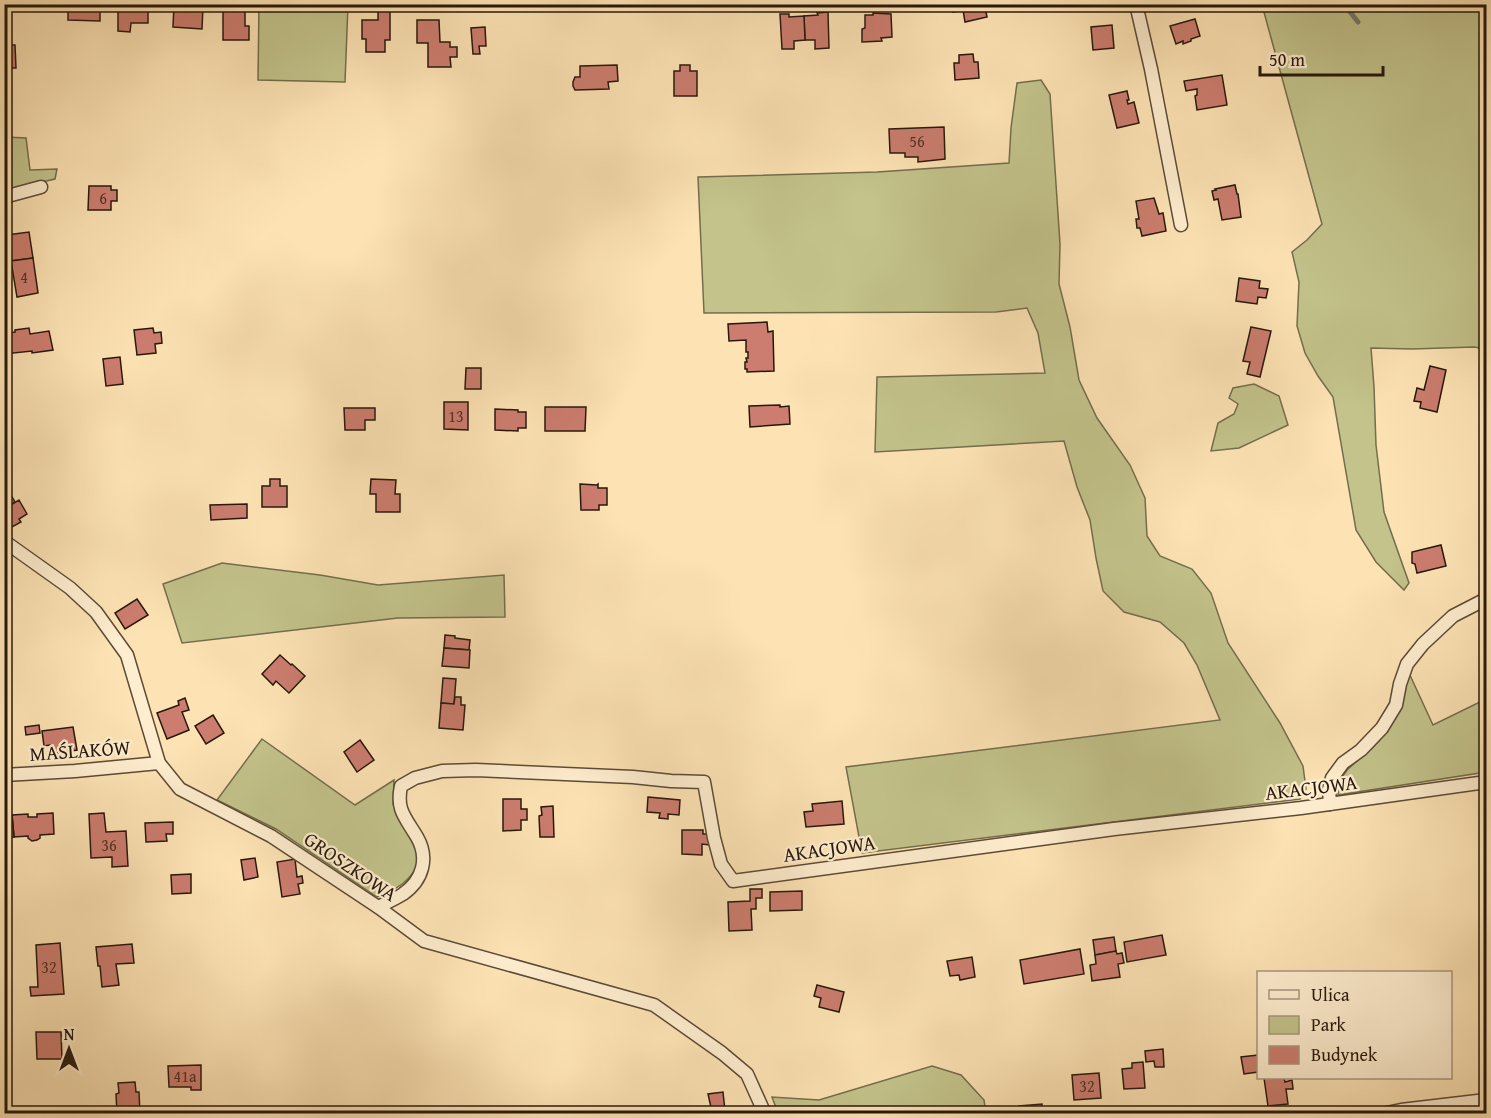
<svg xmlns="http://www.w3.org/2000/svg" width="1491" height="1118" font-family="'Gentium Book Plus',serif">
<rect width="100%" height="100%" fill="#fde3b4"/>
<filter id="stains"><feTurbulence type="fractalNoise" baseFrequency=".00333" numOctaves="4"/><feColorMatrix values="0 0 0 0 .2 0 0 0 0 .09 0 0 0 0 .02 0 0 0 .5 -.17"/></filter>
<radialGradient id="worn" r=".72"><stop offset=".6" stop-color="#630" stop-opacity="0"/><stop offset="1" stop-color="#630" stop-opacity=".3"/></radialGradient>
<g fill="#c3c38b" stroke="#756e4c" stroke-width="1.5">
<path d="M259,5H348L345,82L258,80Z"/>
<path d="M1262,5H1486V349L1474,347L1412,349L1371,348L1374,387L1376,445L1384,512L1409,583L1404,590L1376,562L1356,530L1333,397L1318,376L1305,353L1297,326L1299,282L1292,252L1307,240L1322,224Z"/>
<path d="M1041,80L1050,94L1060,244L1059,284L1070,327L1079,380L1097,418L1130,465L1145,498L1147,536L1160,556L1192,569L1211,593L1228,643L1280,723L1303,766L1306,789L1300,799L862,853L846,767L1220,720L1197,665L1184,643L1160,622L1124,612L1103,591L1096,558L1090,520L1077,487L1064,441L875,452L877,377L1045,373L1038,333L1027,308L996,312L704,313L698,177L877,172L1009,163L1011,128L1017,83Z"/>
<path d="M5,137L26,138L30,170L57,169L55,179L5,190Z"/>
<path d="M1254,384L1279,396L1288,425L1239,448L1211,451L1218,423L1234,414L1238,404L1229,398L1233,388Z"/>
<path d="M222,563L320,575L378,585L504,575L505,617L398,618L182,643L163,584Z"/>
<path d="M1409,673L1433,725L1486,699V772L1338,795L1339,782L1347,770L1379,741L1392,719L1401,709Z"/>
<path d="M262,739L355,805L394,780L393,804L400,820L416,849L419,862C410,882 397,889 377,897L276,829L217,800Z"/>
<path d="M932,1066L961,1075L984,1100L986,1113H778L772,1097L819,1100Z"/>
</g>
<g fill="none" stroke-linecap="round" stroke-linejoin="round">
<path stroke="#6f7c6e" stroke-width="5" d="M1344,4L1358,22"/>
</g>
<g fill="#cc7d6f" stroke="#27180c" stroke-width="1.5">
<path d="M68,4H100V21L68,20Z"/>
<path d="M118,4H148V23H131L130,32L118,31Z"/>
<path d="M951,4H990V6L985,7L987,17L965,22L963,10L953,12Z"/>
<path d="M174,5L203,6L202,29L173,27Z"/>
<path d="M223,7H245V26H249V40H223Z"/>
<path d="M378,8H390V40H385V52H366V39H362V20H378Z"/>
<path d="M828,12L829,48L815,49V40H805L804,16L818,15L817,13Z"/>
<path d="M873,13L891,14L892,37L881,38L882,41L862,42V29L865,28V15H873Z"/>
<path d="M780,14H789V17L804,16L805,40L794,41V49H782Z"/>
<path d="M1195,19L1200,36L1191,39V41L1183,44V41L1176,44L1170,26Z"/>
<path d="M417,20H439L440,42H450V47H457V57H450L451,67H428V43H417Z"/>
<path d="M1112,25L1114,48L1093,50L1091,27Z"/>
<path d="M485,27L486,46H479L480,54H473L471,28Z"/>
<path d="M4,45H15L16,68H4Z"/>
<path d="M973,54L974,62H978L979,78L955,80L954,63H959V55Z"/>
<path d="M617,65L618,81L608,82L609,89L575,90L573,86V82L575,77H580V66Z"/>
<path d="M680,65H690V71H697V96H674V71H680Z"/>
<path d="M1222,75L1227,105L1197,110L1195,96L1197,95V89L1186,91L1184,81Z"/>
<path d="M1127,91L1129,100H1127L1128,104L1134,102L1139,123L1117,128L1109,95Z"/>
<path d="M944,127L945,159L918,162V157H905V153H890L889,129Z"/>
<path d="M1235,185L1237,194H1238L1241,217L1222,220L1218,199L1214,200L1212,191L1216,190L1215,189Z"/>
<path d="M89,186H111V190H117V201H111V210H88Z"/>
<path d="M1154,198L1159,214L1163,213L1166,231L1142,236L1140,228H1137L1136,219H1139L1136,201Z"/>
<path d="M29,232L33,258L11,261L7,235Z"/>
<path d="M33,258L38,293L17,297L11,261Z"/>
<path d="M1239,278L1260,281L1259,288L1268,289L1266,298L1258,297L1257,304L1236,301Z"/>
<path d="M767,322L768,332L773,331L774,371L747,372V369H745V362H747L746,358H748V352H746V340L729,341L728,324Z"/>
<path d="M1251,327L1271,331L1260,377L1247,374L1250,362L1243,361Z"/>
<path d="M29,328L30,334L49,331L53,350L32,353V351L4,354V333L15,332V330Z"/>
<path d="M153,328L154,333L161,332L162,343L155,344L156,353L137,355L134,330Z"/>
<path d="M120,357L123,384L106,386L103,359Z"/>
<path d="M1430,366L1446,370L1437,412L1420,408L1421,402L1414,401L1417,388L1424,390Z"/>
<path d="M466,368H481V389H465Z"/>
<path d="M444,402H468V430L444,429Z"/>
<path d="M780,405V407L789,406L790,424L750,427L749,406Z"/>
<path d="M545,407H586L585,431H545Z"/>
<path d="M344,408H375V420H365V430H345Z"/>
<path d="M495,409L518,410V412H526V428H518V431L495,430Z"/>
<path d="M270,479H280V486H287V507H262V486H270Z"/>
<path d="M371,479L396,480L395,494H400V512H376V494H370Z"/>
<path d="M580,484L597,485L598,484V488H607V505H599V510H581Z"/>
<path d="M7,488L15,502L4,509V490Z"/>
<path d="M19,500L27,514L19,519L21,522L10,528L4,520V509Z"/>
<path d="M247,504V518L211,520L210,505Z"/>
<path d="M1486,533V560L1482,534Z"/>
<path d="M1441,545L1446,566L1417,573L1415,564L1412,563V552Z"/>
<path d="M137,599L148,615L125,629L115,613Z"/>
<path d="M445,635L455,636V638L470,640L469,650L444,648Z"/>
<path d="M444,648L470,650L469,668L442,666Z"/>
<path d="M280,655L291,665L292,664L305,676L289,693L276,681L273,685L262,674Z"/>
<path d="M443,678L456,679L454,704L441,703Z"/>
<path d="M455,697H461V705H465L463,730L439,728L441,703L454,704Z"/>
<path d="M185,698L189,710L182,712L189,730L167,739L157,713L179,705L178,701Z"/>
<path d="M213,715L224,733L206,744L195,726Z"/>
<path d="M39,725L40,733L26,735L25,727Z"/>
<path d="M73,727L77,750L51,754L50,745L44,746L42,731Z"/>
<path d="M360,740L374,760L357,772L344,752Z"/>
<path d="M648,797L680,800L679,815L668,814V819L659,818L660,813L647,812Z"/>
<path d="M503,799H521V809H527V820H521V830L503,831Z"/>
<path d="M842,801L844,824L806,827L804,812L813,811L812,804Z"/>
<path d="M553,806L554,837H540L539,816L542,815L541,807Z"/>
<path d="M53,813L54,834L40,835V838L37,840L32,841L28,838V836L14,837L12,815L28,814V817H37V814Z"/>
<path d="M104,813L106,832L126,831L128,866L112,867V857L91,858L89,814Z"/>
<path d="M12,815L14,837H4V816Z"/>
<path d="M173,822V834H166L167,841L146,842L145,823Z"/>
<path d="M682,830H703V834H709V845L702,844V855L682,854Z"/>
<path d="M255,858L258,877L244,880L241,860Z"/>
<path d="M295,859L297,877L302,876L303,883L298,884L300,894L282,897L277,862Z"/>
<path d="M191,874V893L172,894L171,875Z"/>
<path d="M750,889H762V898H756V909H751L752,930L729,931L728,902L750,901Z"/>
<path d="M802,891V910L770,911V892Z"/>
<path d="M1162,935L1166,955L1127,962L1124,942Z"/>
<path d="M1114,937L1116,951L1095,955L1093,940Z"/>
<path d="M60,943L64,994L31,996L30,987H38L36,945Z"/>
<path d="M132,944L134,963L116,964L119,985L102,987L100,966H98L96,947Z"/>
<path d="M1080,949L1084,974L1024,984L1020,960Z"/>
<path d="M1116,951L1117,954L1122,953L1124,963L1118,964L1120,977L1092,981L1090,965L1096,964L1095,955Z"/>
<path d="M972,957L975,977L960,980L959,975L950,976L947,961Z"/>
<path d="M817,985L844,992L839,1012L819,1007L821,998L814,996Z"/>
<path d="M36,1032H61L62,1059H37Z"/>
<path d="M1163,1049L1164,1067H1155L1154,1061L1146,1062L1145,1051Z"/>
<path d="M1258,1055V1072L1244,1074L1241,1057Z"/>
<path d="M1143,1062L1145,1088L1124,1089L1122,1069L1132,1068V1063Z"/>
<path d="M201,1065V1090H191V1087H169L168,1066Z"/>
<path d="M1099,1073L1101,1098L1074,1100L1072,1075Z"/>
<path d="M1264,1078H1284L1285,1082L1292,1080L1293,1089H1286L1288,1104L1268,1106Z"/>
<path d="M135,1082L136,1092H139L140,1114H117L116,1094L119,1093L118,1083Z"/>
<path d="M723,1092L725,1111L712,1112L708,1094Z"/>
<path d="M1042,1104V1114H1019V1106Z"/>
</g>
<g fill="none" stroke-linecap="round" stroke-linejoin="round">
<defs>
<g id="minor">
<path d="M1136,4L1151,69L1181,225"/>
<path d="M4,197L41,187"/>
<path d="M4,541L70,588L96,612L127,655L159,763L180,789L271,836L378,907L424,941L654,1005L722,1053L747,1074L765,1114"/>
<path d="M4,775L75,771L159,763"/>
<path d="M1330,804L1329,789L1332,778L1343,763L1361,750L1382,728L1396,705L1400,684L1407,664L1423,644L1453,616L1486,599"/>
<path d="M378,907C386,903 395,899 403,894C423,880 429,858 417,837C405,817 396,810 401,786L415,778L442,771L476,770L633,777L671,781L704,782L714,838L721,864L733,881L1114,829L1301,808L1486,782"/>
<path d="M1382,1114L1401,1110L1486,1100"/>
</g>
</defs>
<use href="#minor" stroke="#5c4b36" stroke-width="15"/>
<use href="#minor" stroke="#feedce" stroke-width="12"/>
</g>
<g text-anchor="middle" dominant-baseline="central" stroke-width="4.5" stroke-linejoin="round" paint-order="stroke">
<g font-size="16" fill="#503125">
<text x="917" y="141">56</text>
<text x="103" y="198">6</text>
<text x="24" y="277">4</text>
<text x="456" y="416">13</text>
<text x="109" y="845">36</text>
<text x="49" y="967">32</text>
<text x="185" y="1076">41a</text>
<text x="1087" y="1086">32</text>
</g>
<g font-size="20" fill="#27180c" stroke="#feedce">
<text transform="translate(80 750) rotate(-4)">MAŚLAKÓW</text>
<text transform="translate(1311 787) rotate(-7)">AKACJOWA</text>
<text transform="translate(829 848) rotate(-8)">AKACJOWA</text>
<text transform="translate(351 866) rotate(34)">GROSZKOWA</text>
</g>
</g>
<rect width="1491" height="1118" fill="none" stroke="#fde3b4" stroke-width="24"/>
<rect x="6" y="6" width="1479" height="1106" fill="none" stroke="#27180c" stroke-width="3"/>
<rect x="12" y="12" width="1467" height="1094" fill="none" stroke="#27180c" stroke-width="1.5"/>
<rect x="1257" y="971" width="195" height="108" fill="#feedce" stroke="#a89880" stroke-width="1.5"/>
<rect x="1269" y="990" width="30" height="9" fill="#feedce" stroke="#a89880" stroke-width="1.5"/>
<text x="1311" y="1001" font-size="18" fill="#27180c">Ulica</text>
<rect x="1269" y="1016" width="30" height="18" fill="#c3c38b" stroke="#a89880" stroke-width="1.5"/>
<text x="1311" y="1031" font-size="18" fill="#27180c">Park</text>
<rect x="1269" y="1046" width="30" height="18" fill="#cc7d6f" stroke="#a89880" stroke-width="1.5"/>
<text x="1311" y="1061" font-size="18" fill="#27180c">Budynek</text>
<g transform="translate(69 1049)" stroke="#feedce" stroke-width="4.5" paint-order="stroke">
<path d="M0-4.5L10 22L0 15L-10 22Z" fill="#27180c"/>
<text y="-9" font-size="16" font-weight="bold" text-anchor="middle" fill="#27180c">N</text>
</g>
<path d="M1260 66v9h123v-9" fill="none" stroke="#27180c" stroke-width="3"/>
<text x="1269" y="66" font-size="18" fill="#27180c" stroke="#feedce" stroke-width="4.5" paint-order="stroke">50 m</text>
<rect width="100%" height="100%" filter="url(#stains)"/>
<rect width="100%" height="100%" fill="url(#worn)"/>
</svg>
